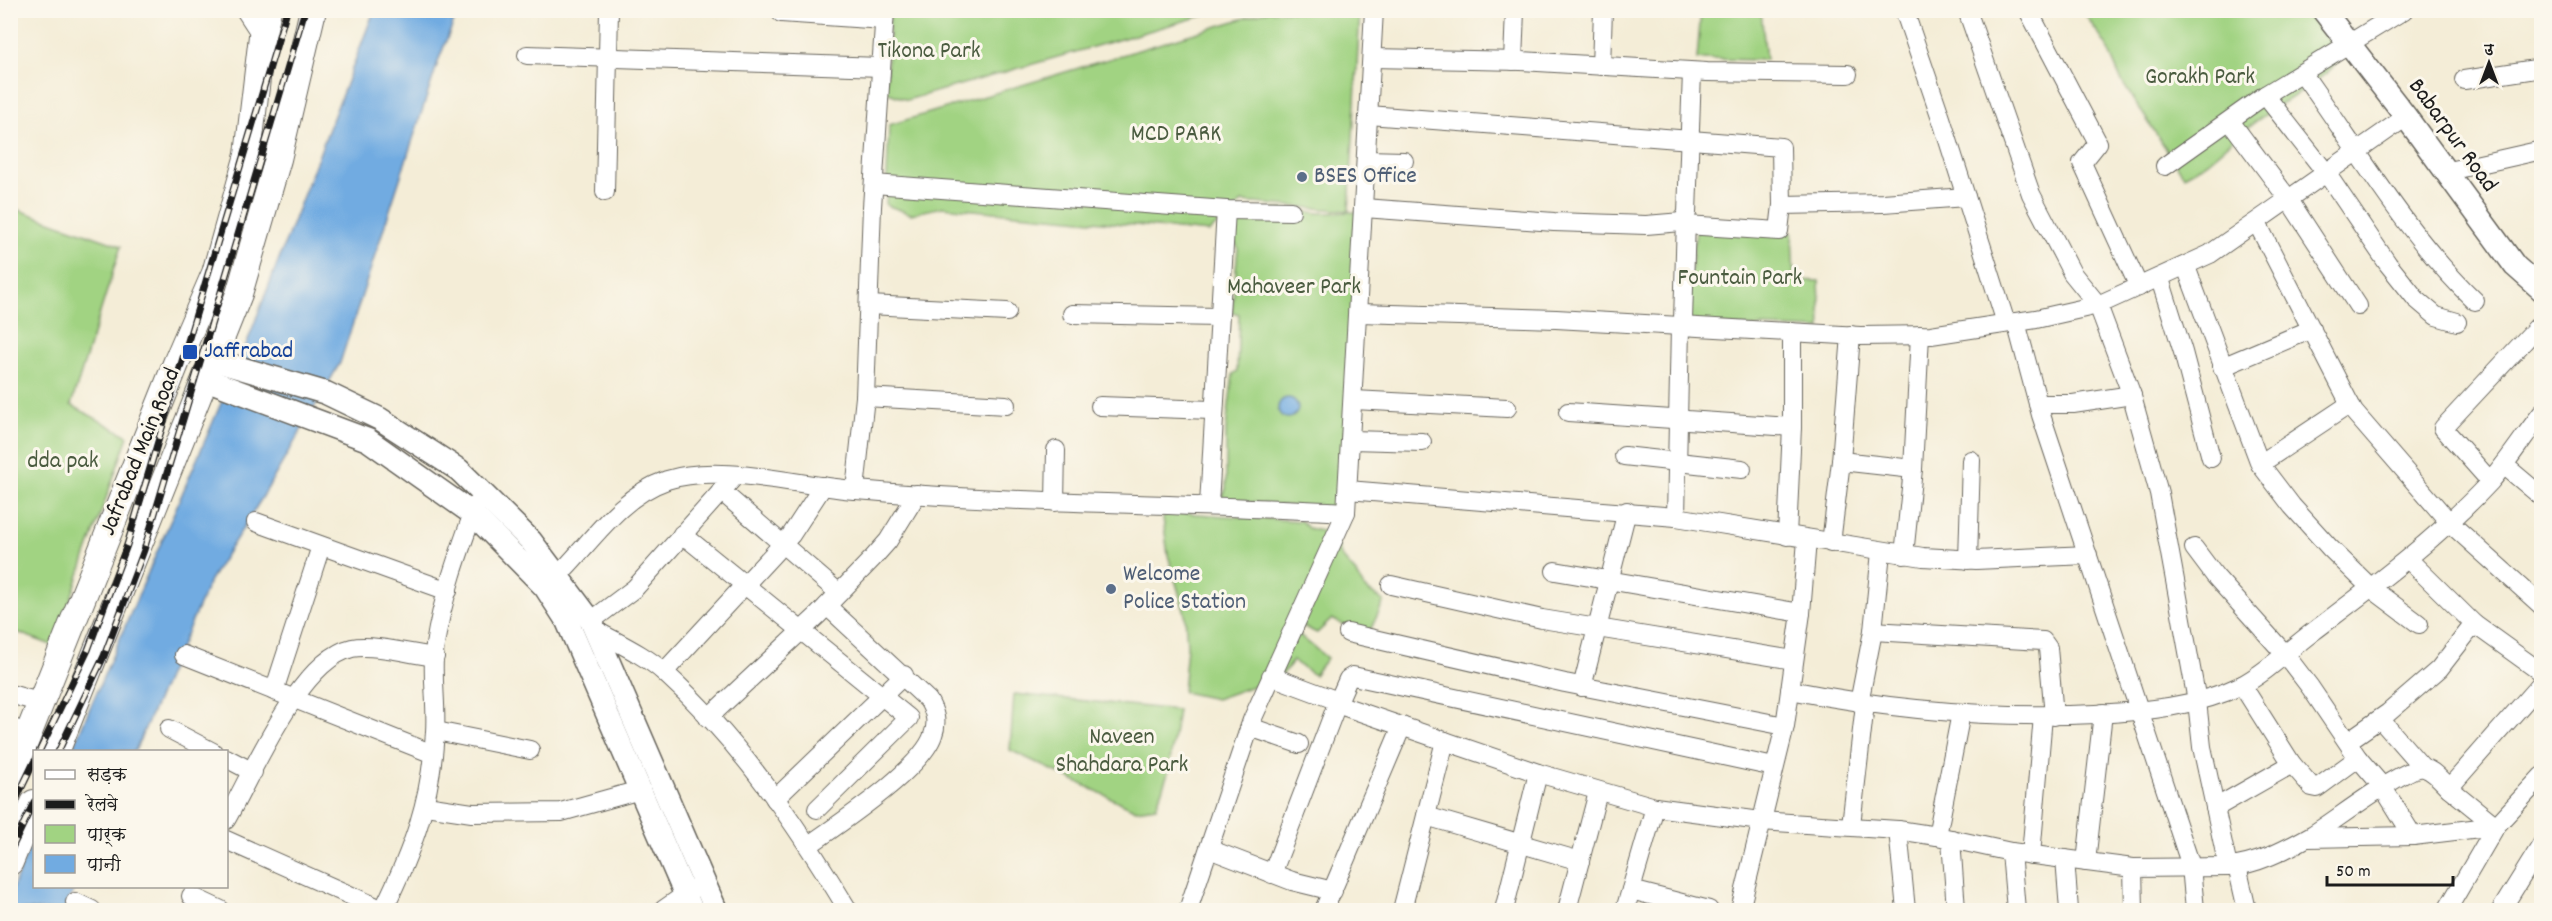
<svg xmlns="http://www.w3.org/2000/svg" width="2552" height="921" font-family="Dekko,'Playpen Sans Deva',sans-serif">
<rect width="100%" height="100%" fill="#fbf7ec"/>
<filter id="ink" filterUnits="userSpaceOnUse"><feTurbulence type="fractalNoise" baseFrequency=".0167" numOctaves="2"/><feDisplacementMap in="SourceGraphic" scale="12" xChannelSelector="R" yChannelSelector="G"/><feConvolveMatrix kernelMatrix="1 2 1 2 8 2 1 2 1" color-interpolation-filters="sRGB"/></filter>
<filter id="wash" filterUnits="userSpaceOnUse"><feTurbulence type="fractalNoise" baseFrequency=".008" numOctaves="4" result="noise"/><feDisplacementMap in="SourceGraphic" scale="24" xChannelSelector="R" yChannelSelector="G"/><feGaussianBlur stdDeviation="1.35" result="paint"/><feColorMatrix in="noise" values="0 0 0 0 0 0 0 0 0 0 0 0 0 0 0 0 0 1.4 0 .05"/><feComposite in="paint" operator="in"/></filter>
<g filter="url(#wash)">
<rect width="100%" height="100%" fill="#f4edd7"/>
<g fill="#a1d382" stroke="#5e784f" stroke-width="1.5">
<path d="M890,11H1219L907,100L886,92Z"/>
<path d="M1268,11H1360L1349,211L1242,202L1209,232L942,207L911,214L886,205L889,125Z"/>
<path d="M1701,11H1761L1766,60L1697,59Z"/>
<path d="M2083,11H2309L2344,56C2313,90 2270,107 2236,137C2219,152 2205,166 2184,176L2122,82L2106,45Z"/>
<path d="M10,207L121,246L71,405L128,436L54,646L11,630Z"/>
<path d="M1280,209L1320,213L1359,212L1342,511L1220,499L1226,489V429L1233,374L1237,371L1239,314L1232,312L1238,248L1230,232L1234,212Z"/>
<path d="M1696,231L1792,233L1794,280L1819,281L1821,329L1680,324L1688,297Z"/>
<path d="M1168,512L1301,521L1308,528L1330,533L1338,544L1341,556L1356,573L1365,589L1384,601L1367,637L1332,619L1317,633L1302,626L1298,634L1327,658L1314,675L1293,661L1281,676L1216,699L1183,692L1187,646L1185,614L1168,555L1163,518Z"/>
<path d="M1014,694L1178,710L1168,773L1156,807L1136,810L1010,750Z"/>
</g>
<g fill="#71abe1" stroke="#46647e" stroke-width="1.5">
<path d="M374,11H458L439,59L340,363L262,498L210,580L135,751L71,752L246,345Z"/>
<circle cx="1288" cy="408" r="10"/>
<path d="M34,836V886L75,887L64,910H11V892Z"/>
</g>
</g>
<g filter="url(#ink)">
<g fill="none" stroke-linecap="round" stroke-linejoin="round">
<defs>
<g id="minor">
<path d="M245,10L262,36"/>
<path d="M1904,10L1941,118L2006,323"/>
<path d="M1967,10L2031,194L2072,273L2098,305L2131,393L2159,493L2197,701L2202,747L2228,867C2256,865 2285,850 2310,836C2330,825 2407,764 2424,768C2433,770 2443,782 2449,788"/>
<path d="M2028,10L2098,143L2082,163L2139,287"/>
<path d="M781,13L884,20"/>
<path d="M527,55L881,67"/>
<path d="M1372,58L1521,61L1707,72L1848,74"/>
<path d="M1513,61L1515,10"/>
<path d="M1601,66L1603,10"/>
<path d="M2303,74C2358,150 2407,236 2475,301"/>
<path d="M2464,80L2542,68"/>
<path d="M2265,95L2327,174L2388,264L2416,299L2436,316L2457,322"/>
<path d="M1369,115L1781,147L1782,205L1779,231L1686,225"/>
<path d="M2230,121L2289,200L2358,306"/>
<path d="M1366,160L1404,161"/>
<path d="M2165,166L2265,95L2404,10"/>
<path d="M2444,172L2542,150"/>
<path d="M874,184L1226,210L1291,211"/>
<path d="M605,192L609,10"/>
<path d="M1782,205L1883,203L1966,197"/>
<path d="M1364,208L1554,222L1646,225L1682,222L1687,213L1692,72"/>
<path d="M2257,223L2354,412L2450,523L2542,606"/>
<path d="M2186,267L2260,464L2292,506L2330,548L2371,588L2419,624"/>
<path d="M2160,279L2183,352L2211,458"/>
<path d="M869,305L1007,312"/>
<path d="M1359,313L1556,319L1860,336L1931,335L2036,319L2098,305L2210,254L2406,117"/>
<path d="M1072,314L1218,317"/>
<path d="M1683,321L1686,219"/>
<path d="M2016,322L2041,415L2191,866L2195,910"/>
<path d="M2222,367L2312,329"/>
<path d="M865,397L1006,405"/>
<path d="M1354,400L1507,408"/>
<path d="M2038,404H2073L2132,395"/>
<path d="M1100,406L1212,410"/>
<path d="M1568,412L1792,427"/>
<path d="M1351,440L1422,442"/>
<path d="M1624,456L1742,469"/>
<path d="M1841,461L1913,469"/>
<path d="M2260,464L2350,404"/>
<path d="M2504,465L2542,497"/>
<path d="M2490,481L2443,428L2542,322"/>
<path d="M855,490L865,397L872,207L885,10"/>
<path d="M1348,490L1676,517L1923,557L1976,560L2088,555"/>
<path d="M721,491L839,593"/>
<path d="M1055,502L1056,450"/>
<path d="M1209,505L1226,210"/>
<path d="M1676,517L1680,327"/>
<path d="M256,522L448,591"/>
<path d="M682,534L909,718L817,809"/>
<path d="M1787,536L1792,427V332"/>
<path d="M1831,543L1841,461L1851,335"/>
<path d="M2194,548L2215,576L2284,653L2310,687L2358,758L2382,786L2413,836"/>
<path d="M1904,555L1913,469L1920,335"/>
<path d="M2408,559L2474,624"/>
<path d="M1968,560L1971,460"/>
<path d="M1555,571L1801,613"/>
<path d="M549,584C587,550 615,498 667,480C720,463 799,486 856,490C1019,504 1183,503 1346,512L1374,10"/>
<path d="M1391,585L1542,619L1794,660"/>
<path d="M591,621L635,588L735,476"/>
<path d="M595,630C618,643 645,655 665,673C739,740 797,825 848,910"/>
<path d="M1873,631L2043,641L2048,648L2054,716"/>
<path d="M1348,633L1565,683L1785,726"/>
<path d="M184,655L433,754"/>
<path d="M664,672L791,535L823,486"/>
<path d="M1271,676L1338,701"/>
<path d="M1582,687L1627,511"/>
<path d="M1790,690C1892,710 1992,719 2096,714C2145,711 2197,707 2242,685C2266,673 2292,647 2314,631C2376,584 2437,539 2490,482C2509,460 2524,436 2542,413"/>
<path d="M274,691L321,546"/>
<path d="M10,694L42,703"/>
<path d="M1859,703L1873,631L1881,552"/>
<path d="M1337,704L1538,773L1655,807L1761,821L1898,830L1937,836L2011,852L2133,868L2228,867"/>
<path d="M708,718L817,616L872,559L888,541L917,494"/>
<path d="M2380,719L2422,767"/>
<path d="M10,727L29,734"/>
<path d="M1250,727L1299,744"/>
<path d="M169,729L213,752"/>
<path d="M436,731L530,750"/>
<path d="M2348,741L2388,713L2439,669L2474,624L2542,673"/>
<path d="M226,758L253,772"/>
<path d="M2292,764L2312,787L2317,788L2358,758"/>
<path d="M775,799L904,675"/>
<path d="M426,806L472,813L561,812L640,790"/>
<path d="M2215,808L2292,764L2242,685"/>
<path d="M1426,816L1580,861"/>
<path d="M226,820C252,775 299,660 352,648C373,644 412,654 435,657"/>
<path d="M1851,825L1865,704"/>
<path d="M1898,830L1906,910"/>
<path d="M1937,836L1961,713"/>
<path d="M2308,838L2413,836L2496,826L2542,776"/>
<path d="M1951,839L1956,910"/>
<path d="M226,840L383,910"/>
<path d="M809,845C840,823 922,769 933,735C938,722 935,712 928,700L827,606"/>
<path d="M1209,849L1292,881L1333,891"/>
<path d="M2011,852L2016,910"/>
<path d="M2031,855L2043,716"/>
<path d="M2065,859L2069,910"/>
<path d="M2086,862L2103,713"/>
<path d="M2237,866L2247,910"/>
<path d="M2133,868L2134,910"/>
<path d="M1272,874L1337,704L1348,679L1353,676L1774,767"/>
<path d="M1631,890L1709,910"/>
<path d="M191,896L221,910"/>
<path d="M75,902L92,910"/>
<path d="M383,910C413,849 431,801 435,732C437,703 431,674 435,645C442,598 460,549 476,505"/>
<path d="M663,910L696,887"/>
<path d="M1188,910L1252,720L1346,512"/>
<path d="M1324,910L1402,726"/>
<path d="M1402,910L1445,741"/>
<path d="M1504,910L1538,773"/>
<path d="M1567,910L1598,792"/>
<path d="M1625,910L1655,807"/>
<path d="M1740,910L1785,726L1801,613L1807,540"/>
<path d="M2447,910L2496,826L2449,788L2542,682"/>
<path d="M2501,910L2542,844"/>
</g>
<g id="tertiary">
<path d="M2323,10L2406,117L2515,266L2542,290"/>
<path d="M213,360L326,393L380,419L459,470L531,541L591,621L716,910"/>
<path d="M205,379L368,440L473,514L545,587L567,621L692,910"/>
</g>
<g id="secondary">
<path d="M56,752L239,294L278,159L313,10"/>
<path d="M10,780L177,361L215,273L248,155L262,36L268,10"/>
<path d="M10,862L34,803"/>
</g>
</defs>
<use href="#minor" stroke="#68655d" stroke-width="20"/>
<use href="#tertiary" stroke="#68655d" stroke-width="25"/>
<use href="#secondary" stroke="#68655d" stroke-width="28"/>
<use href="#minor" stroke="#fff" stroke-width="18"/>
<use href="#tertiary" stroke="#fff" stroke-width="22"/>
<use href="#secondary" stroke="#fff" stroke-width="26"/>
<defs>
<g id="rail">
<path d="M39,752L88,650L127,545L287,10"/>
<path d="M58,752L104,656L144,550L305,10"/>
<path d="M10,812L34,762"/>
<path d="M10,852L34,802"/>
</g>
</defs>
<use href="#rail" stroke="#1c1c1c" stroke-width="7"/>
<use href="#rail" stroke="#fbf7ec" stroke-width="4.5" stroke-dasharray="14" stroke-linecap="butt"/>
</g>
</g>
<g fill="#5c6f8a" stroke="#fbf7ec" stroke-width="2">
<circle cx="1302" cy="177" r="6"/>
<circle cx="1111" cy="589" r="6"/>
</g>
<rect fill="#1a4fb4" stroke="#fbf7ec" stroke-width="2" x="182" y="344" width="16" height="16" rx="3"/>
<g text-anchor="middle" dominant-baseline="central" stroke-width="6" stroke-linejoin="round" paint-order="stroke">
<g font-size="24" fill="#4b5c40" stroke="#fbf7ec">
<text x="929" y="52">Tikona Park</text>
<text x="2200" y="78">Gorakh Park</text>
<text x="1176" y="135">MCD PARK</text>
<text x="1740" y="279">Fountain Park</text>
<text x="1294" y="288">Mahaveer Park</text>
<text x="63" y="462">dda pak</text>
<text x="1122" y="738">Naveen<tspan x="1122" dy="28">Shahdara Park</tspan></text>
</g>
<g font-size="24" fill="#1c1c1c" stroke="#fbf7ec">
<text transform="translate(2452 136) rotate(54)">Babarpur Road</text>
<text transform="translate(141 452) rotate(-68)">Jafrabad Main Road</text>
</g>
<g font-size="24" fill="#4e5e75" stroke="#fbf7ec" text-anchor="start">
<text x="1314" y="177">BSES Office</text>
<text x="1123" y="575">Welcome<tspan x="1123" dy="28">Police Station</tspan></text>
</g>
<g font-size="24" fill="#164399" stroke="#fbf7ec" text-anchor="start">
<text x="204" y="352">Jaffrabad</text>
</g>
</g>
<rect width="2552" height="921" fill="none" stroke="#fbf7ec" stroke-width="36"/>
<rect x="33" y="750" width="195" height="138" fill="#fbf7ec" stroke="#a29f99" stroke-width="1.5"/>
<rect x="45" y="770" width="30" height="9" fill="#ffffff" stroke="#a29f99" stroke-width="1.5"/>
<text x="87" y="780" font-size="18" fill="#1c1c1c">सड़क</text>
<rect x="45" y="800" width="30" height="9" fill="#1c1c1c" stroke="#a29f99" stroke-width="1.5"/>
<text x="87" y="810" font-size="18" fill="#1c1c1c">रेलवे</text>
<rect x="45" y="825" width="30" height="18" fill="#a1d382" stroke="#a29f99" stroke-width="1.5"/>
<text x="87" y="840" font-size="18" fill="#1c1c1c">पार्क</text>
<rect x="45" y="855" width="30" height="18" fill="#71abe1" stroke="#a29f99" stroke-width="1.5"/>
<text x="87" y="870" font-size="18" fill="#1c1c1c">पानी</text>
<g transform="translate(2489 63)" stroke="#fbf7ec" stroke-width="4.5" paint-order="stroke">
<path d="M0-4.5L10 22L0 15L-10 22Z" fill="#1c1c1c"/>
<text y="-9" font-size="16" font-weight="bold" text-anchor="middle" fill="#1c1c1c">उ</text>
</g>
<path d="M2327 876v9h126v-9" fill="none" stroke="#1c1c1c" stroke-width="3"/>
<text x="2336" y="876" font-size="18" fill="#1c1c1c" stroke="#fbf7ec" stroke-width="4.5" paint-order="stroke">50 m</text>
</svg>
